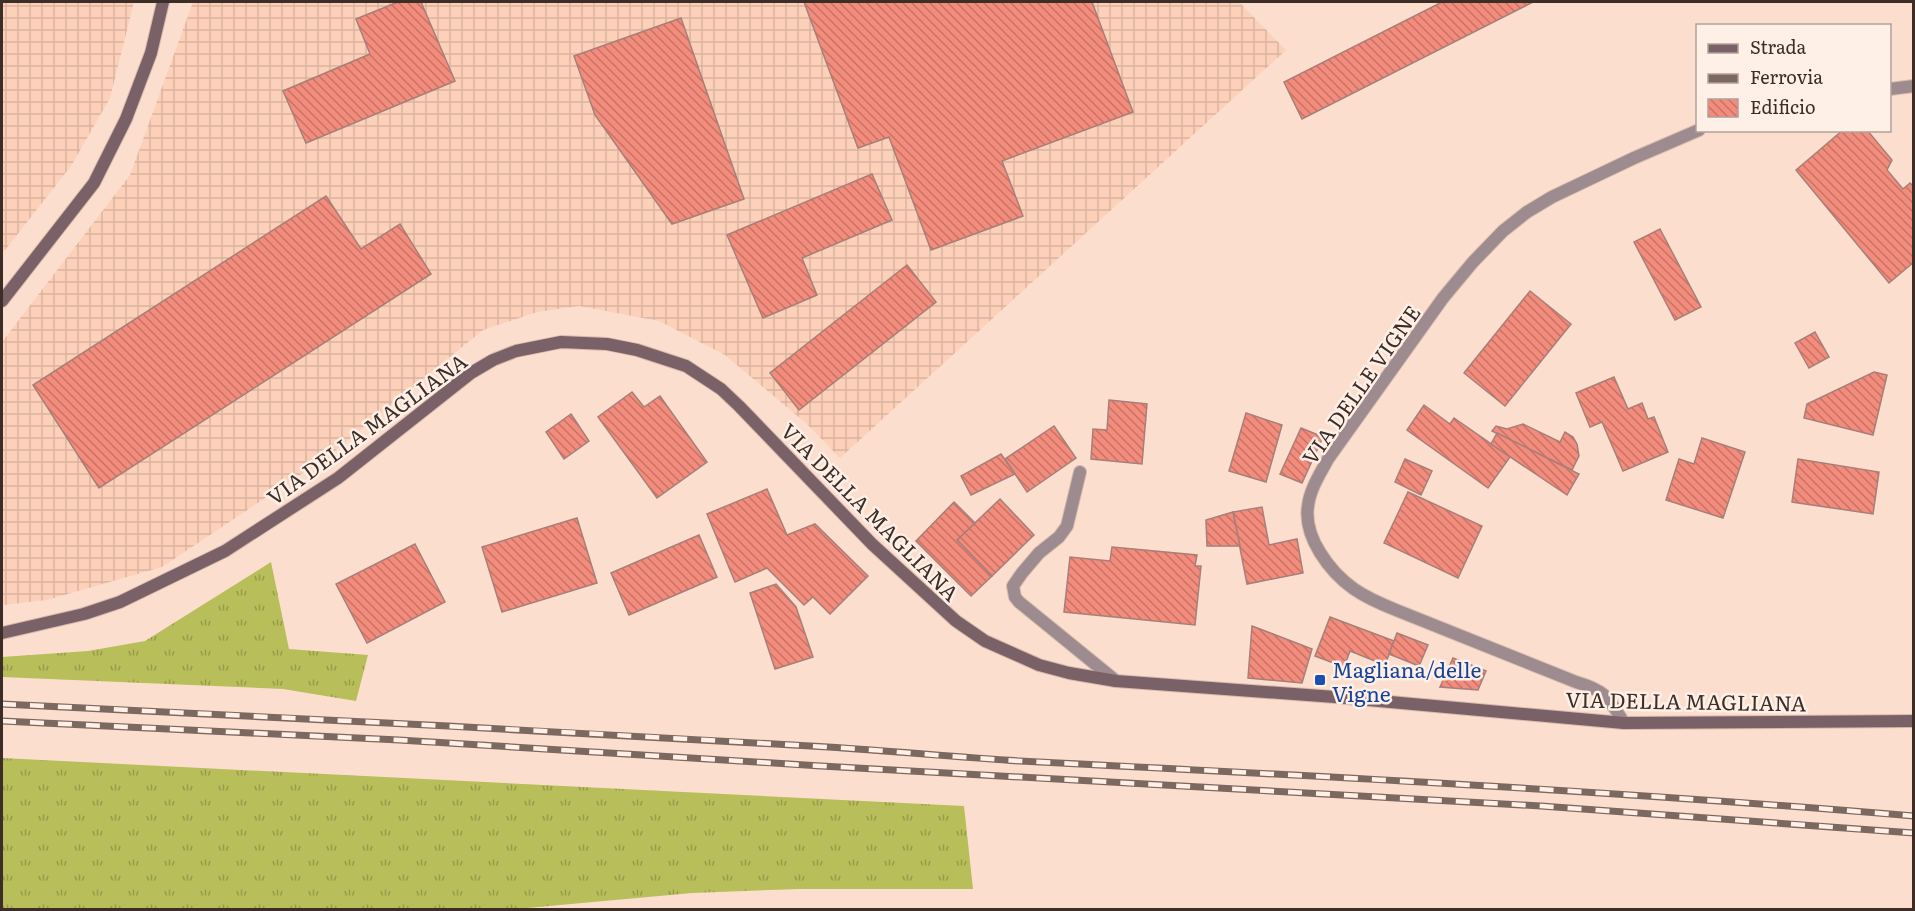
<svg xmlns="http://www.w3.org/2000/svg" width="1915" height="911" font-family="Literata,serif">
<defs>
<pattern id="industrial-grid" width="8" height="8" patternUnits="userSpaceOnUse" patternTransform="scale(1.5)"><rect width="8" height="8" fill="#fdd0b9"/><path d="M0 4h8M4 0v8" fill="none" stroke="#dab39f"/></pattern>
<pattern id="grass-tufts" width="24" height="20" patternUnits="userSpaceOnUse" patternTransform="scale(1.5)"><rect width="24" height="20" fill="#b8be5a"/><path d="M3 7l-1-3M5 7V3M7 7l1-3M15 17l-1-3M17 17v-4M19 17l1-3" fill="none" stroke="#979b4a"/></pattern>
<pattern id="building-back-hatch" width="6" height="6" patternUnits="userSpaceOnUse" patternTransform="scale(1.5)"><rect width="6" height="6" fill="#f38c7d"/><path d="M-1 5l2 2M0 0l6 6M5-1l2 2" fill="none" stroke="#c67366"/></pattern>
</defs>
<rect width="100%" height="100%" fill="#fcdecf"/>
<g fill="url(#industrial-grid)">
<path d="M2,2H134L110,98L71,166L2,254Z"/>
<path d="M193,2H1239L1286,50L840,458L808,425L725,355L659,321L579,306L537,312L483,330L331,454L162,567L47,600L4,605L2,604V342L130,175Z"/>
</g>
<g fill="url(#grass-tufts)">
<path d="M271,562L289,649L368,655L356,701L283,689L2,677V657L88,651L145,641Z"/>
<path d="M2,758L964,806L973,889H798L692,893L505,910L2,909Z"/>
</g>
<g fill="url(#building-back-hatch)" stroke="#a67f79" stroke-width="1.5">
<path d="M398,2H421L455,81L306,143L283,91L370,54L356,19Z"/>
<path d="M804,2H1092L1133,112L1002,161L1023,216L931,250L889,137L858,148Z"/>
<path d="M1442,2H1533L1302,119L1284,82Z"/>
<path d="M681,18L744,199L672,224L595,115L574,56Z"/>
<path d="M1843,130H1867L1892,160L1887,170L1903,189L1910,183L1914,187V262L1889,283L1796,170Z"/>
<path d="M872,174L892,220L802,258L817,295L763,318L727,235Z"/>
<path d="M326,196L361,249L400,224L431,274L99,488L33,385Z"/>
<path d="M1660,229L1701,307L1675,320L1634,242Z"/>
<path d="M907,265L936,302L799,410L770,373Z"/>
<path d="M1530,291L1571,324L1505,406L1464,373Z"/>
<path d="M1815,332L1829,357L1809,368L1795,343Z"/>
<path d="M1874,372L1887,375L1873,435L1804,418L1807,404Z"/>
<path d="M1614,377L1628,409L1642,403L1648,419L1654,417L1668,452L1623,471L1602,422L1590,427L1576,393Z"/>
<path d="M632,392L644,407L660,396L707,462L657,498L598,417Z"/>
<path d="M1109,400L1147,404L1142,464L1091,459L1093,429L1107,430Z"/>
<path d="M1424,405L1450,424L1454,418L1510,457L1488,488L1407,430Z"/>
<path d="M1246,413L1282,425L1266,482L1229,471Z"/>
<path d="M571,414L589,441L564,459L546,432Z"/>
<path d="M1523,424L1560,442L1565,432L1573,437L1577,444L1579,456L1572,470L1492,431L1496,426L1507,429Z"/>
<path d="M1054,426L1076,458L1027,492L1005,459Z"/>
<path d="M1301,428L1323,437L1302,483L1280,474Z"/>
<path d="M1497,433L1579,474L1567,495L1491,444Z"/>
<path d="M1702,438L1745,452L1723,518L1666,500L1679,459L1694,464Z"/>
<path d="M1001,454L1015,474L971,495L961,476Z"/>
<path d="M1405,459L1432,471L1421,495L1395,482Z"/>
<path d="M1798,459L1879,472L1873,514L1792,502Z"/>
<path d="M767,489L787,535L815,524L868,576L830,614L813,597L804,605L767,568L735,582L707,514Z"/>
<path d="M1408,492L1482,526L1458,578L1384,543Z"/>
<path d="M1000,499L1034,535L992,576L957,540Z"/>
<path d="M954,502L975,523L957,540L992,576L971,596L916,541Z"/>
<path d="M1262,507L1269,545L1297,539L1303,573L1247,584L1233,512Z"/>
<path d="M1233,512L1240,546H1207L1206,520Z"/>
<path d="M577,518L597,583L502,612L482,547Z"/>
<path d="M699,535L717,577L629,615L611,573Z"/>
<path d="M415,544L445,602L367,643L336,584Z"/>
<path d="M1112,547L1197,555L1195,566H1201L1195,625L1064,612L1070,557L1110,561Z"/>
<path d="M776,584L796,607L813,657L775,669L750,593Z"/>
<path d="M1330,617L1394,641L1385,665L1350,651L1344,667L1315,656Z"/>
<path d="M1252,626L1312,649L1302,683L1248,678Z"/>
<path d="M1397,633L1428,645L1419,666L1389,654Z"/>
<path d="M1453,658L1486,671L1478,690L1440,687Z"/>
</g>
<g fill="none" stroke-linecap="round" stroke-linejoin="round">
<defs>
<path id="lane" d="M1080,472L1067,526L1059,537L1039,553L1022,573L1013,586L1015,597L1019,602L1116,681"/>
<g id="street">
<path d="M1890,89L1914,86"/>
<path d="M1624,723C1608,697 1606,691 1576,682L1396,610C1381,604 1367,598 1354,589C1330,572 1303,537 1308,506C1310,489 1320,474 1328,459L1443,298L1473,262L1503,231L1527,212L1552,197L1634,158L1699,130"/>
</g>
<g id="secondary">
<path d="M2,301L94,183L126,119L151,53L163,2"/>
<path d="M2,633L84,614L120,602L225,551L338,478L471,373L493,360L516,351L561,342L607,344L637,350L686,366L721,389L739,406L872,544L956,621L985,641L1039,665L1069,673L1116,681L1335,697L1624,723L1914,721"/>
</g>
</defs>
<use href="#lane" stroke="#d6bbad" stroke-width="14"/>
<use href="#street" stroke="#d6bbad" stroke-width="14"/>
<use href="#secondary" stroke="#d6bbad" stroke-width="14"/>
<use href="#lane" stroke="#9d8b90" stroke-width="12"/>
<use href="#street" stroke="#9d8b90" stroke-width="12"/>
<use href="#secondary" stroke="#7a6167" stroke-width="12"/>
<defs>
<g id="rail">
<path d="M2,704C277,717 553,731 828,747C892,751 956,757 1020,761C1318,776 1616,791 1914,816"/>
<path d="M2,721L399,740L821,766L1541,806L1914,833"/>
</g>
</defs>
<use href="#rail" stroke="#7c685e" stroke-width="7"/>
<use href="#rail" stroke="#feefe7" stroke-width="4.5" stroke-dasharray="14" stroke-linecap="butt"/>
</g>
<rect fill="#1a4fb4" stroke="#feefe7" stroke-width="2" x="1314" y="674" width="12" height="12" rx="3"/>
<g text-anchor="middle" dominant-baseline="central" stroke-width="5" stroke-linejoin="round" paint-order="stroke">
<g font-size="21" fill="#3c2d26" stroke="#feefe7">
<text transform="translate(1360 384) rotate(-55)">VIA DELLE VIGNE</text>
<text transform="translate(366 428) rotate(-36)">VIA DELLA MAGLIANA</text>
<text transform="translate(871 511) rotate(45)">VIA DELLA MAGLIANA</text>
<text transform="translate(1686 700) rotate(1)">VIA DELLA MAGLIANA</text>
</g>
<g font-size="21" fill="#164399" stroke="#feefe7" text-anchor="start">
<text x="1332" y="668">Magliana/delle<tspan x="1332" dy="24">Vigne</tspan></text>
</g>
</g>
<rect width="1915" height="911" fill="none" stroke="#3c2d26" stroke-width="6"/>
<rect x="1696" y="24" width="195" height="108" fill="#feefe7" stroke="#b0a19a" stroke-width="1.5"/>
<rect x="1708" y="44" width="30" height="9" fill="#7a6167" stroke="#b0a19a" stroke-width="1.5"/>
<text x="1750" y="54" font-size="18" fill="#3c2d26">Strada</text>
<rect x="1708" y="74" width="30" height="9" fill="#7c685e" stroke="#b0a19a" stroke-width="1.5"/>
<text x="1750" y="84" font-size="18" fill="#3c2d26">Ferrovia</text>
<rect x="1708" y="99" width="30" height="18" fill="url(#building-back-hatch)" stroke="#b0a19a" stroke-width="1.5"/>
<text x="1750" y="114" font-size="18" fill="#3c2d26">Edificio</text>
</svg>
